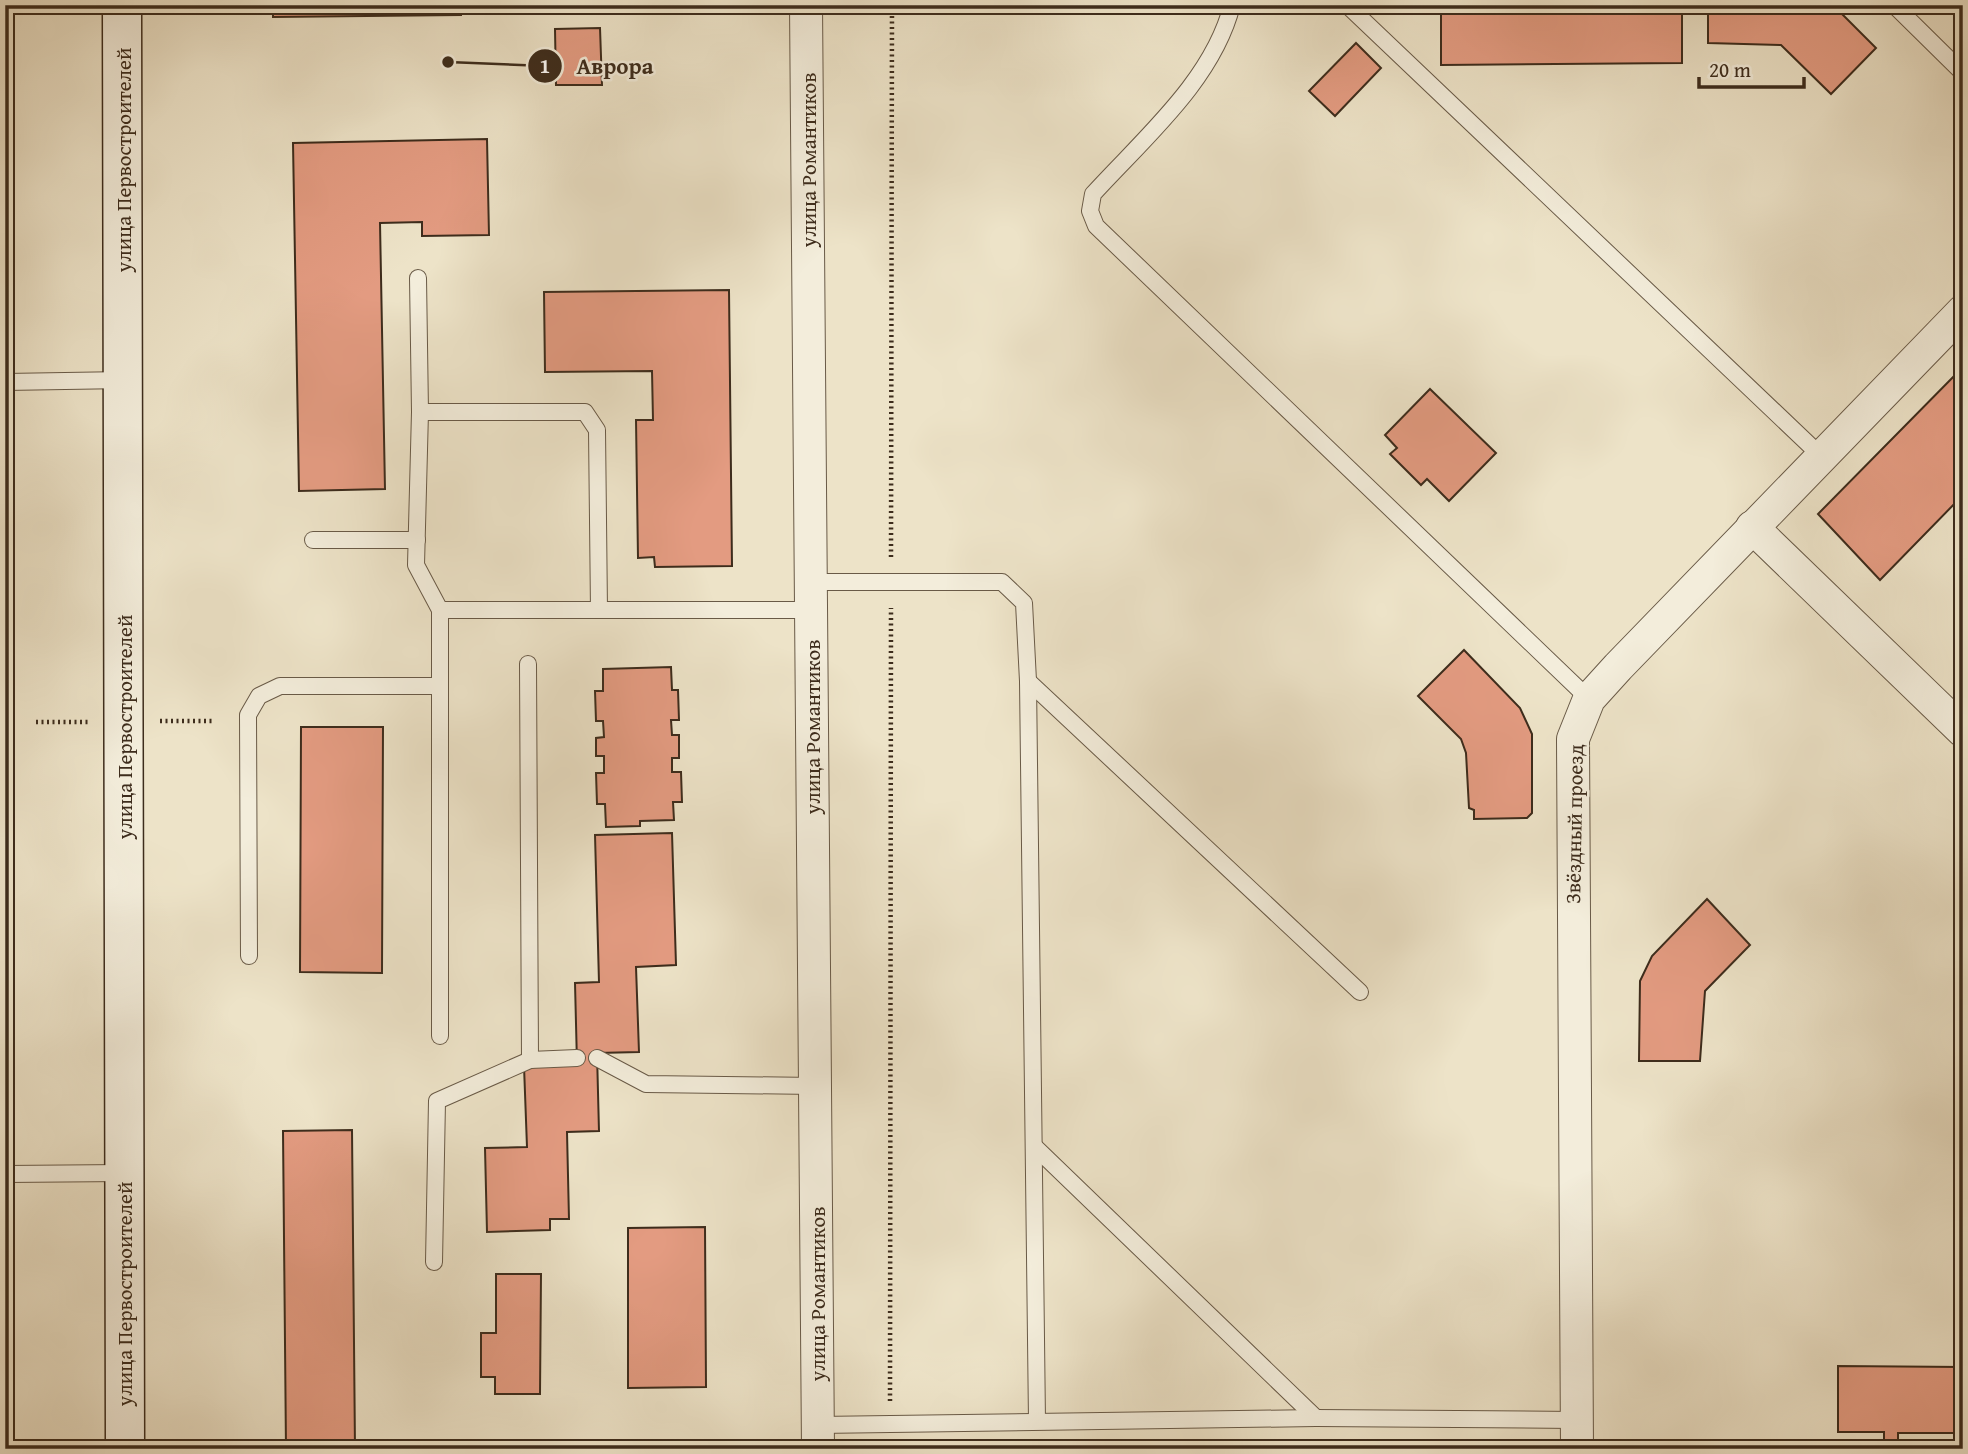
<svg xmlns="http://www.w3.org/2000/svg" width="1968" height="1454" font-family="'Gentium Book Plus',serif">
<rect width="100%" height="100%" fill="#ede3c8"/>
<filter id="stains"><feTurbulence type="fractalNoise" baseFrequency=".00286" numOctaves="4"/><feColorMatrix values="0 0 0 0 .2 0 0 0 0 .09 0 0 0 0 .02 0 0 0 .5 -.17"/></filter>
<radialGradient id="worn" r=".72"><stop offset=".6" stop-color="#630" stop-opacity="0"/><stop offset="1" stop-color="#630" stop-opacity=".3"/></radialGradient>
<g fill="#e39b81" stroke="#3d2c1c" stroke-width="2">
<path d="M273,5H461V15L273,17Z"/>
<path d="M1441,5H1682V63L1441,65Z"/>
<path d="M1708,5H1833L1876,48L1831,94L1781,45L1708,43Z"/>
<path d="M600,28L602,85H556L555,29Z"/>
<path d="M1356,43L1381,68L1335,116L1309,91Z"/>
<path d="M487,139L489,235L422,236V222L380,223L385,489L299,491L293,143Z"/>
<path d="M729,290L732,566L655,567L654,557L638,558L636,420H653L652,371L545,372L544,292Z"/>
<path d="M1963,367V495L1880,580L1818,514Z"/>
<path d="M1430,389L1496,453L1449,501L1427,479L1421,485L1390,454L1397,448L1385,435Z"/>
<path d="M1464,650L1520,708L1532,734V813L1527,818L1474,819V810L1469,808L1466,753L1461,739L1418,696Z"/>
<path d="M671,667L672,690H678L679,720H671L672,735H679V758H672V772H681L682,802H673L674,820L640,821V826L606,827L605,804H597L596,773H604V756H596V738L604,737L603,721H596L595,691H603V669Z"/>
<path d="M301,727H383L382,973L300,972Z"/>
<path d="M672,833L676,965L636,967L639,1052L597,1053L599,1131L567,1132L569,1219H550V1230L487,1232L485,1148L527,1147L524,1066L577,1064L575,983L599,982L595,835Z"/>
<path d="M1707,899L1750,945L1705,991L1700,1061H1639L1640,981L1652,956Z"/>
<path d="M352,1130L355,1449H286L283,1131Z"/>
<path d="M705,1227L706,1387L628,1388V1228Z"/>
<path d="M496,1274H541L540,1394H495V1377H481V1333H496Z"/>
<path d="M1838,1366L1963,1367V1433H1898V1442H1884V1432H1838Z"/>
</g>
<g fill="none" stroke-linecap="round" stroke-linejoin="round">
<defs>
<g id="lane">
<path d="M1232,5C1213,80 1144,138 1093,194L1090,211L1096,226L1589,699"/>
<path d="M1347,5L1820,455"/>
<path d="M1894,5L1963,73"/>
<path d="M418,278L420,412L416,565L440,610H811"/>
<path d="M5,382L125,380"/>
<path d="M420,412H585L597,430L599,610"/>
<path d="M313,540H417"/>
<path d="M811,582H1002L1024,603L1028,681L1037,1421"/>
<path d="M440,610V1036"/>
<path d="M528,664L530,1060"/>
<path d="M1028,681L1360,992"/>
<path d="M249,956L248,715L259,696L280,686H440"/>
<path d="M597,1058L646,1084L815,1086"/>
<path d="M1035,1147L1316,1418"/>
<path d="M5,1174L124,1173"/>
<path d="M434,1262L437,1101L530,1060L577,1058"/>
<path d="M818,1425L1316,1418L1576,1420"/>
</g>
<g id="street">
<path d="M806,5L818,1449"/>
<path d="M1752,527L1963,731"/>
<path d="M1577,1449L1573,739L1589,699L1618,667L1963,311"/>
</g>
<path id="secondary" d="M122,5L125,1449"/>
</defs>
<use href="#lane" stroke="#695a47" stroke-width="18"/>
<use href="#street" stroke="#695a47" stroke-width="34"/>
<use href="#secondary" stroke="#3d2c1c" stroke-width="41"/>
<g stroke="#3d2c1c" stroke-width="4.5" stroke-dasharray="2 3.5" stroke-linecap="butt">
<path d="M891,557L892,5"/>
<path d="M160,721H215"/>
<path d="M36,722H88"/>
<path d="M890,1401L891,608"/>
</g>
<use href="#lane" stroke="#f3eddb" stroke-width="16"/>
<use href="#street" stroke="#f3eddb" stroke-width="32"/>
<use href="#secondary" stroke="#f3eddb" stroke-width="38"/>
</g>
<g text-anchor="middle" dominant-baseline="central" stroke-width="5" stroke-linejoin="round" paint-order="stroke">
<g font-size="21" fill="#3d2c1c" stroke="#f3eddb">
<text transform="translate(123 160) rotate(-90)">улица Первостроителей</text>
<text transform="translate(808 160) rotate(-90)">улица Романтиков</text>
<text transform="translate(124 727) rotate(-90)">улица Первостроителей</text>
<text transform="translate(812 727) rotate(-90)">улица Романтиков</text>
<text transform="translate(1574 824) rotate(-89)">Звёздный проезд</text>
<text transform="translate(124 1294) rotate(-90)">улица Первостроителей</text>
<text transform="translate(817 1294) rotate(-90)">улица Романтиков</text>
</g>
</g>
<path fill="none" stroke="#3d2c1c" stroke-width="2.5" d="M448 62L545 66"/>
<g fill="#3d2c1c" stroke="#f3eddb" stroke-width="2.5">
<circle cx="448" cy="62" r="7"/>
<circle cx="545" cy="66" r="18"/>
</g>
<g font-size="21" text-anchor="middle" font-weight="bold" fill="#fff">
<text x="545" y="73">1</text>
</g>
<g font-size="23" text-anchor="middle" font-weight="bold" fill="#3d2c1c" stroke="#f3eddb" stroke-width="5" stroke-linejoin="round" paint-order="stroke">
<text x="615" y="74">Аврора</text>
</g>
<rect width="1968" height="1454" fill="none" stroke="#ede3c8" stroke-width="28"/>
<rect x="7" y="7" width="1954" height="1440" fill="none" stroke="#3d2c1c" stroke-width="3.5"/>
<rect x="14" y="14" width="1940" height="1426" fill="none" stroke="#3d2c1c" stroke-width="2"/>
<path d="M1699 77v10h105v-10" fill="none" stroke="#3d2c1c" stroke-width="3.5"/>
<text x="1709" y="77" font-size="21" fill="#3d2c1c" stroke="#f3eddb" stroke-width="5" paint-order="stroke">20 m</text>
<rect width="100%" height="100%" filter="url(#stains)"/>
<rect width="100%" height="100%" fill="url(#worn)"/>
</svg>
